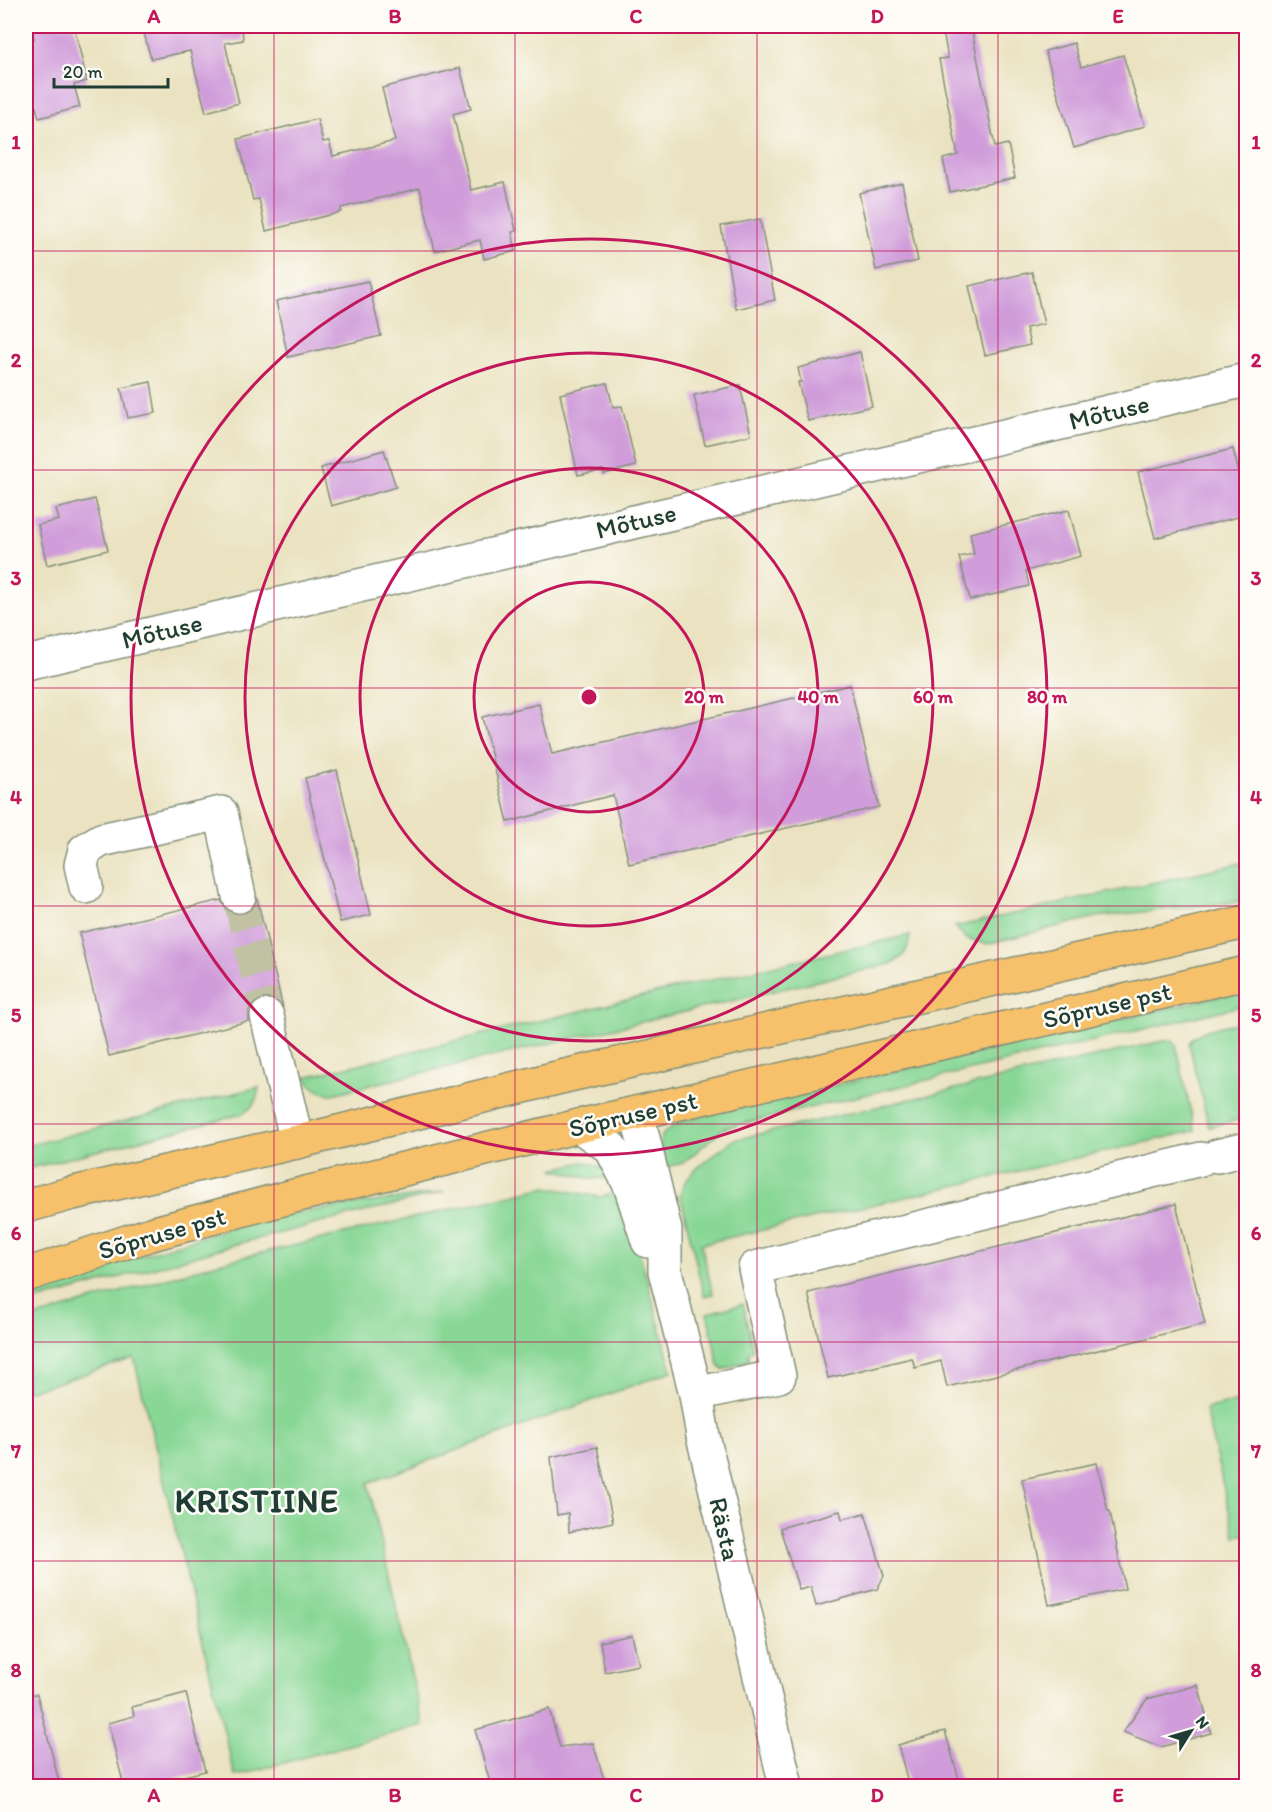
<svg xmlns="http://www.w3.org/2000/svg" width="1272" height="1812" font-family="Itim,sans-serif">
<rect width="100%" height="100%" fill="#fdfcf7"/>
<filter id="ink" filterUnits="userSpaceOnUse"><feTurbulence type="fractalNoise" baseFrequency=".0167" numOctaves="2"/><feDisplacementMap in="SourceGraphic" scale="12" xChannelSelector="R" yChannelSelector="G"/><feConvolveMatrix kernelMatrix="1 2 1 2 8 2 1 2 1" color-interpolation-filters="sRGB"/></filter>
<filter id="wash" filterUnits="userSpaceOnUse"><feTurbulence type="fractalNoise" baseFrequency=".008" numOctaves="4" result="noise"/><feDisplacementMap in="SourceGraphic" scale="24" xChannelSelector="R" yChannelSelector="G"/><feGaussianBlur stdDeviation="1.35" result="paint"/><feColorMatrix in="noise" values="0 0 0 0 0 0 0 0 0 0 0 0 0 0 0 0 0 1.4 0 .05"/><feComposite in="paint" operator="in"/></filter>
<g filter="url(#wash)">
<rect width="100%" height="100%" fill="#eae2c0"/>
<g fill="#89d795" stroke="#548a64" stroke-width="1.5">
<path d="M1246,862V901L1096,917L987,944L967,939L955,927Z"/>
<path d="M910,935C909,950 904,958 890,964L332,1094C320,1093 311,1088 305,1077L685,986Z"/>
<path d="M1246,990V1005L724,1128L683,1163L666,1167C659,1140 654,1136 681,1121Z"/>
<path d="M1246,1021V1118L1209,1127L1189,1044C1195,1028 1231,1025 1246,1021Z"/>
<path d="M1167,1040L1172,1041L1176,1045L1195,1131L701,1244L713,1294L704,1296L680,1194C683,1174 717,1153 733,1140Z"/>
<path d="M259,1087C257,1101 254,1107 242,1114L26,1169V1146Z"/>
<path d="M584,1162C597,1164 606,1168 616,1177L591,1179L553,1169Z"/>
<path d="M546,1187L600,1197L623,1192L672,1371L368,1483L423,1725L235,1776L134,1358L50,1385L26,1391V1320L218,1263Z"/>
<path d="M444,1192L233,1245L26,1304V1291L224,1230L288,1214Z"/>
<path d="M743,1304L753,1350L749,1352V1360L723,1370L719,1366L707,1313Z"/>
<path d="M1246,1399V1534L1235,1536L1205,1409Z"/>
</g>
<g id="blocks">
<g fill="#d09dda">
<path d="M31,26H74L87,81L74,85L80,107L39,118L33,96L26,98V41L34,39Z"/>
<path d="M142,26H242L243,40L225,43L239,103L206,112L190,51L151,59Z"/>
<path d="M942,26H971L995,147L1008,144L1015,178L950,192L943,159L958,155L939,59L948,58Z"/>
<path d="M1074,43L1081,67L1123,55L1145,126L1074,148L1045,51Z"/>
<path d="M460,68L471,109L453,114L471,190L505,182L516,231L512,232L516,251L484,259L480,240L435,251L420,188L341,208V212L266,231L259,199L253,200L238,139L317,119L323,142L329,141L333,156L395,141L382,88Z"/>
<path d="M902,183L918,261L876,270L859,193Z"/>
<path d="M760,219L775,300L736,309L721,226Z"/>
<path d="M1032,272L1044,324L1026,328L1030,345L985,355L969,286Z"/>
<path d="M368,281L381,336L288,357L276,301Z"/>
<path d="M860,352L872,406L808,421L798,382H801L798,368Z"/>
<path d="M151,382L156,413L128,418L121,388Z"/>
<path d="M607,383L613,407L622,406L636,466L604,474L603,470L578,475L560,394Z"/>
<path d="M740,385L751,435L705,445L694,395Z"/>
<path d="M1233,449L1246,500V515L1155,538L1138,472Z"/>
<path d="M384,450L396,487L331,506L321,468Z"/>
<path d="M95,499L108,550L47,565L38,525L59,520L56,509Z"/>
<path d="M1069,510L1081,556L1026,571L1029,586L970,600L959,557L974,554L970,533Z"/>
<path d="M850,685L879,807L629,864L613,795L508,822L482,717L539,704L552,754Z"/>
<path d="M337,770L371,915L340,922L305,778Z"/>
<path d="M257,898L283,1008L280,1003L273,998H262L255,1002L249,1010V1021L109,1056L79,933L221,900L226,909L234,914H242L252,909Z"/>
<path d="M1176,1204L1205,1324L947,1387L941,1361L915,1368L912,1358L828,1378L808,1293Z"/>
<path d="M597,1447L613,1522L569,1532L568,1513L557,1515L551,1457Z"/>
<path d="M1097,1463L1108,1511H1110L1125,1589L1049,1605L1022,1479Z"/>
<path d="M840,1511L842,1519L865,1513L884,1576L877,1589L816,1606L811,1587L799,1590L780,1528Z"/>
<path d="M632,1635L639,1665L605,1672L600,1642Z"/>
<path d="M1198,1685L1211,1733L1161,1747L1123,1732L1147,1699Z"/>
<path d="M186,1693L205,1771L143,1786H124L108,1723L134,1716L132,1707Z"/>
<path d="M37,1694L60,1786H26V1695Z"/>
<path d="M549,1709L560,1747L593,1743L606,1786H491L475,1730Z"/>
<path d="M945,1731L961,1786H909L898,1745Z"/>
</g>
</g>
</g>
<g filter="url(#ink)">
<use href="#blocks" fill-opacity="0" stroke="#84907a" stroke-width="1.5"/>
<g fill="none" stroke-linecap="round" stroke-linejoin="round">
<path stroke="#c1c1a4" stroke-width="33" stroke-dasharray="33 16" stroke-linecap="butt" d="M239,896L267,1016"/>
<defs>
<g id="minor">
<path d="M26,663L1246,380"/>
<path d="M86,887L81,865L85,850L101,840L221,813L239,896"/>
<path d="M267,1016L297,1142"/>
<path d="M637,1113L665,1230V1271L696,1394L703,1436L786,1786"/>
<path d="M579,1126L611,1148L630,1185L648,1241"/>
<path d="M1217,1156L1246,1149"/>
<path d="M696,1394L779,1376L755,1268L1201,1159"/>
</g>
<g id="major">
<path d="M26,1206L69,1194L297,1142L565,1076L1246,922"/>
<path d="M26,1275L151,1234L294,1196L579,1126L1246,973"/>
</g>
</defs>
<use href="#minor" stroke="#84907a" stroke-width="36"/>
<use href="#major" stroke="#84907a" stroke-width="36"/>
<use href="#minor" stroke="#fff" stroke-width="33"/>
<use href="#major" stroke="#f6c16b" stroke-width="33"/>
</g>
</g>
<path fill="none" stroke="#c2185b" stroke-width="1.5" stroke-opacity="0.55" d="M274,26V1786M515,26V1786M757,26V1786M998,26V1786M26,251H1246M26,470H1246M26,688H1246M26,906H1246M26,1124H1246M26,1342H1246M26,1561H1246"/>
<g fill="none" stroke="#c2185b" stroke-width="3">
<circle cx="589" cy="697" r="115"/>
<circle cx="589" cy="697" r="229"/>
<circle cx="589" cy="697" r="344"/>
<circle cx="589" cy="697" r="458"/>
</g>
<g text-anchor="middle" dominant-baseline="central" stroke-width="5" stroke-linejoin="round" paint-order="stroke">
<g font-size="26" fill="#1f3d34" stroke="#fdfcf7">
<text transform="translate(1109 412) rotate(-13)">Mõtuse</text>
<text transform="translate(636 521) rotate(-13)">Mõtuse</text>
<text transform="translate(162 631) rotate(-13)">Mõtuse</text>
<text transform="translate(1107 1005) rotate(-13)">Sõpruse pst</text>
<text transform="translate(633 1114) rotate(-13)">Sõpruse pst</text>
<text transform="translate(162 1233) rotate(-16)">Sõpruse pst</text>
<text transform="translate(725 1529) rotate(77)">Rästa</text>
</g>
<g font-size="32" font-weight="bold" letter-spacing="1.5" fill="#1f3d34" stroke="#fdfcf7">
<text x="257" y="1501">KRISTIINE</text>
</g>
</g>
<circle cx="589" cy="697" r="9" fill="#c2185b" stroke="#fdfcf7" stroke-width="3"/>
<g font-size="18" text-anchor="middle" font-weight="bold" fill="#c2185b" stroke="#fdfcf7" stroke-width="5" stroke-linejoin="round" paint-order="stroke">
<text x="704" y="703">20 m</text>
<text x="818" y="703">40 m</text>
<text x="933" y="703">60 m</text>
<text x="1047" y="703">80 m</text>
</g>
<rect width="1272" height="1812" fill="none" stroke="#fdfcf7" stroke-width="66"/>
<g transform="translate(1191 1731) rotate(53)" stroke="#fdfcf7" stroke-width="4.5" paint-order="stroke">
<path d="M0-4.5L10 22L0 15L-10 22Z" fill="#1f3d34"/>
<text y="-9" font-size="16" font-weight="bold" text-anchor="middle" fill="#1f3d34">N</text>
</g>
<path d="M54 78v9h114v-9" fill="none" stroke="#1f3d34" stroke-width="3"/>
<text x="63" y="78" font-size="18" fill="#1f3d34" stroke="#fdfcf7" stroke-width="4.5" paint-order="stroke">20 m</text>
<rect x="33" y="33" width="1206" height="1746" fill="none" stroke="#c2185b" stroke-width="2"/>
<g font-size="20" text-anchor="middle" font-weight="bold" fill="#c2185b">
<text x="154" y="23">A</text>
<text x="395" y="23">B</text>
<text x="636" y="23">C</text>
<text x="877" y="23">D</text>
<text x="1118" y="23">E</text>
<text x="16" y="149">1</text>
<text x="1256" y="149">1</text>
<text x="16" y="367">2</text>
<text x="1256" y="367">2</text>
<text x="16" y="585">3</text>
<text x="1256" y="585">3</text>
<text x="16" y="804">4</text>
<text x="1256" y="804">4</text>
<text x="16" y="1022">5</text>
<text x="1256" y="1022">5</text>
<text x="16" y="1240">6</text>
<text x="1256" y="1240">6</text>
<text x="16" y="1458">7</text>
<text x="1256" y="1458">7</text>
<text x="16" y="1677">8</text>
<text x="1256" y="1677">8</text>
<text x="154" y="1802">A</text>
<text x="395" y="1802">B</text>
<text x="636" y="1802">C</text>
<text x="877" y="1802">D</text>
<text x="1118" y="1802">E</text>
</g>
</svg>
